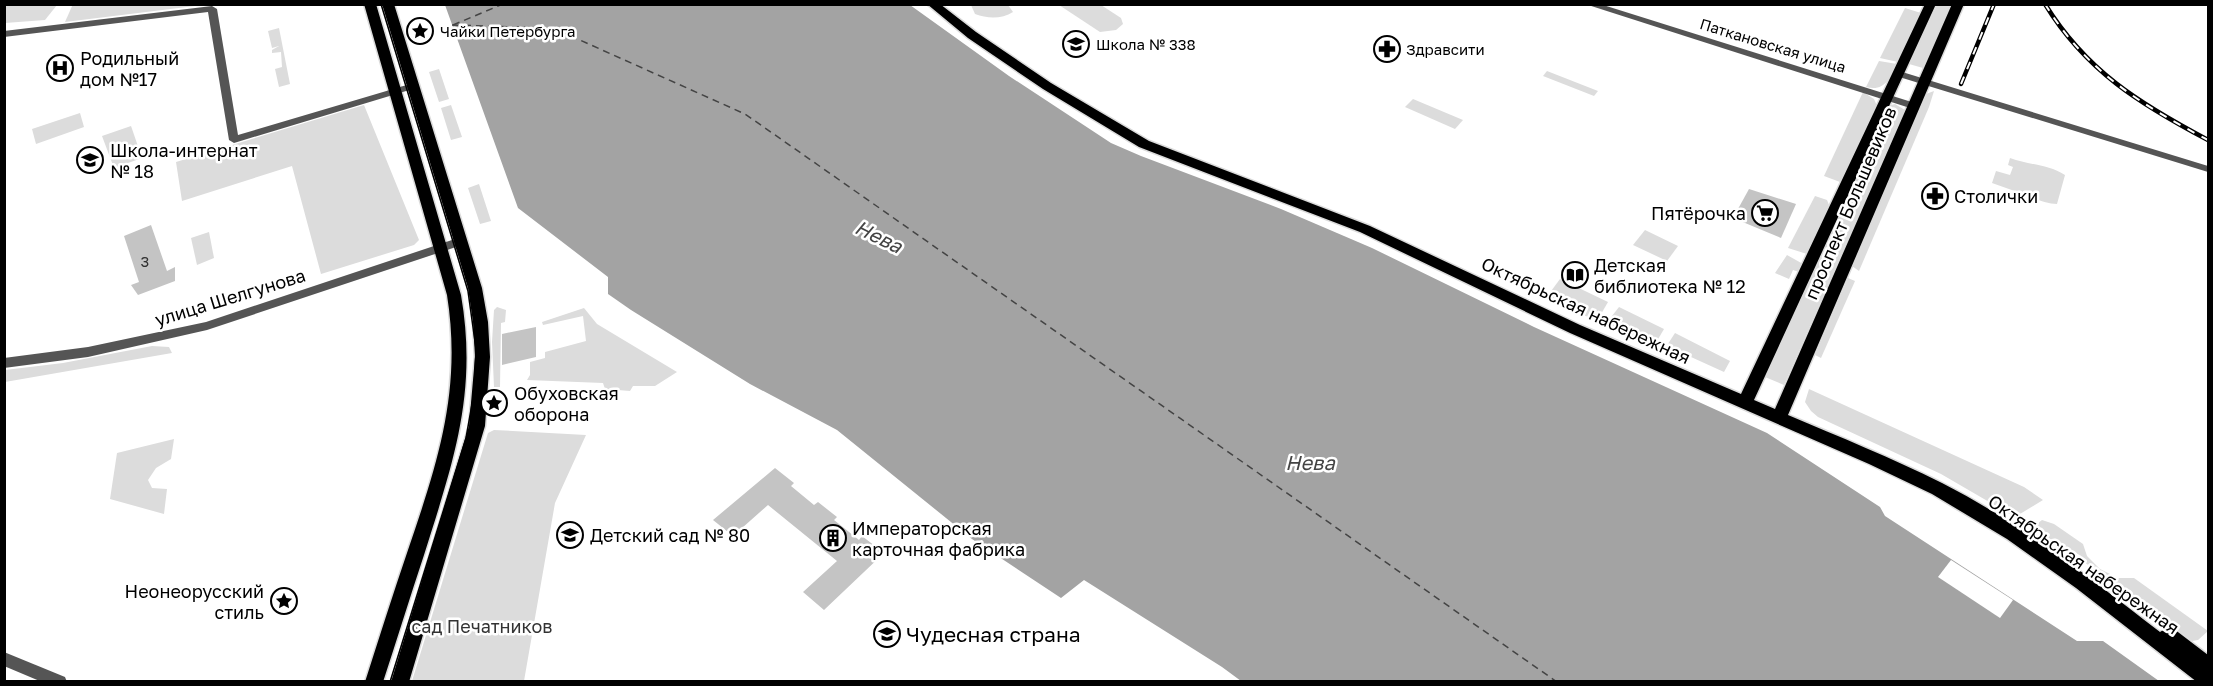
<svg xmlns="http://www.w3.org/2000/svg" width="2213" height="686" font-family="'Golos Text',sans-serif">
<rect width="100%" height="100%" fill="#fff"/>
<g fill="#dcdcdc">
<path d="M5,4H57V5L45,20L5,23Z"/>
<path d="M73,4H203V5L65,22Z"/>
<path d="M971,5H1008L1013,12C1002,19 988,19 975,14Z"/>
<path d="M1059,5H1101L1121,18L1123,24L1116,30L1100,32Z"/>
<path d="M1937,5H1951L1923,68L1909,64Z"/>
<path d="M1905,8L1921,13L1898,62L1880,58Z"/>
<path d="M279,28L290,84L279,87L275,69L282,67L281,52L272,53V50L279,46L272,48L268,31Z"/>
<path d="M1879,61L1897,64C1890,79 1884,92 1866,87Z"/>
<path d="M439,69L449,99L439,102L429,72Z"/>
<path d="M1547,71L1598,91L1594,96L1543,76Z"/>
<path d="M1934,91L1929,107L1859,271L1852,266L1926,94Z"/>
<path d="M1863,92L1874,99L1877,106L1840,182L1824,176Z"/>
<path d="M1413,99L1463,120L1455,129L1405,107Z"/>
<path d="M1895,104L1905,110L1784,385L1765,377L1891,105Z"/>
<path d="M364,105L419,240L414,245L321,274L292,166L182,201L176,162Z"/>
<path d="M451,105L462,137L451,140L441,108Z"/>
<path d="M80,113L84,127L36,144L32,129Z"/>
<path d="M131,126L142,158L114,168L102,136Z"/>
<path d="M2010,158C2028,165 2048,164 2065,175L2057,204C2047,204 2032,199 2025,192L2023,194L1992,183L1996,171L2010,175L2013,167L2008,165Z"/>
<path d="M479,184L491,221L480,224L468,188Z"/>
<path d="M1815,196L1827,200L1829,205L1807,254L1788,248Z"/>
<path d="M1645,230L1678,246L1667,261L1633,245Z"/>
<path d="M209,232L214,258L197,265L191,238Z"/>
<path d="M1787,255L1803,264L1799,272L1793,270L1789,279L1775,273Z"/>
<path d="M1848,278L1855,281L1821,358L1815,355Z"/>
<path d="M1560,279L1608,302L1597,321L1546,298Z"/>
<path d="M497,307L506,310L505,322L501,323L500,387H494L492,342L494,310Z"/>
<path d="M1619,307L1664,329L1654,346L1605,325Z"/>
<path d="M584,308L597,324L677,372L655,386H633L630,391L605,389L603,383L527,380L530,375V362L545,358V352L586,341L583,316L543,325L542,322Z"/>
<path d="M1675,333L1730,361L1724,372L1691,357L1664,350Z"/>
<path d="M152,346L169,347L172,353L5,382V370L63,363Z"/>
<path d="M1809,389L2024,487L2043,500L2015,517L1941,474L1818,417L1811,411L1805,402Z"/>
<path d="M494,430L586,435L555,503L524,681H412L488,433Z"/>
<path d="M174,439L171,459L156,468L148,480L152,488L167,489L164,514L110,499L117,453Z"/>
<path d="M2042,520L2054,524L2083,544L2087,556L2100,569L2118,578H2134L2208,631L2198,640L2192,641L2080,559L2081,556L2073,551L2070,553L2033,527Z"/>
</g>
<path fill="#a3a3a3" d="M445,5H910L1009,76L1111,143L1141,156L1281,209L1372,248L1534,327L1767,433L1880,507L1885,516L2077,641H2103L2159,681H1241L1222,667L1084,580L1061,598L972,539L837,430L750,384L631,310L608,294V277L518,208Z"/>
<path fill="#fff" d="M1951,560L2013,600L2000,618L1938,577Z"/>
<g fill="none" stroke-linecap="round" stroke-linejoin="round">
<g stroke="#444" stroke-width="1.5" stroke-dasharray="7 5" stroke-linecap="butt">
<path d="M452,25L553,28L745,114L1557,682"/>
<path d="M453,25L503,4"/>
</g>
</g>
<g fill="#c4c4c4">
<path d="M1749,189L1796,204L1781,238L1733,218Z"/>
<path d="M151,225L167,271L175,267V281L138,295L131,285L139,282L124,236Z"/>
<path d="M536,327V357L502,365V334Z"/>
<path d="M775,468L794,483L791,486L814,505L818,502L837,517L834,520L859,540L862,536L884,553L824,610L803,592L837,561L768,505L733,536L713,520Z"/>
</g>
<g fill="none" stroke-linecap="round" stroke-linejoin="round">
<defs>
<g id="major">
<path d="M364,4H376L461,295C478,393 453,463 424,555C410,597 397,639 383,682H365C379,638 393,594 408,550C438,462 462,390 447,295Z"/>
<path d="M382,4H394L482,288L488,322L490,357L485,426L409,682H391L469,426L475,357L473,322L468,288Z"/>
<path d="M927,4H940L976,32L1051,83L1149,141L1370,226L1580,325L1741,394L1925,4H1936L1754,400L1775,409L1952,4H1964L1788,415C1840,437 1892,458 1942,483C2021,523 2091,579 2160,632L2168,627L2174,629L2208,655V682H2197L2076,588L2007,539L1932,494L1869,464L1570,333L1360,232L1139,147L1043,89L968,38Z"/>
</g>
</defs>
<use href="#major" stroke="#dbdbdb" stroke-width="3"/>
<g fill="#555" fill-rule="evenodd">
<path d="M1585,4H1600L1918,104L1919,106L1914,109L1910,108Z"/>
<path d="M212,6L217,9L238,135L410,84L413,83L418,86L416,88L234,143L229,140L208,12L4,37V31Z"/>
<path d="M1899,71L2208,166V172L1896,76V72Z"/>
<path d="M461,237L465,238L467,241L465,244L207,330L88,357L4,368V358L88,347L206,322Z"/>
<path d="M4,652L65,677L67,682H42L4,666Z"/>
</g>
<use href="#major" fill="#000" fill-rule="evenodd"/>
<path stroke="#000" stroke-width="1.5" d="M381,4L468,291L476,349L474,393L466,438L390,682"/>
<defs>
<g id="rail">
<path d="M2045,4C2086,71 2140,104 2208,140"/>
<path d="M1961,84L1994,4"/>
</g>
</defs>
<use href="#rail" stroke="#000" stroke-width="4.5"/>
<use href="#rail" stroke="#fff" stroke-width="2" stroke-dasharray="8" stroke-linecap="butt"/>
</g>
<defs>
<symbol id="sight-ring" viewBox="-11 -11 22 22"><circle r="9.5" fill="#fff" stroke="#000" stroke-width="1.5"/><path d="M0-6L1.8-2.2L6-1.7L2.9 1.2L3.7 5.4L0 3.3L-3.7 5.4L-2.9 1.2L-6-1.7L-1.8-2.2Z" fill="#000"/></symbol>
<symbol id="school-ring" viewBox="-11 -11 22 22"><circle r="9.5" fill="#fff" stroke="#000" stroke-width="1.5"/><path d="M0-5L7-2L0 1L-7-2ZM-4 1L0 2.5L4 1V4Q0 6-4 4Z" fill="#000"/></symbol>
<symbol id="pharmacy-ring" viewBox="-11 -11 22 22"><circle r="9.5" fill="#fff" stroke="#000" stroke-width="1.5"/><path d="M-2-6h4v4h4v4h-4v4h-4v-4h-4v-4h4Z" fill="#000"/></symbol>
<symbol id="hospital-ring" viewBox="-11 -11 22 22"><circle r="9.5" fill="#fff" stroke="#000" stroke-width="1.5"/><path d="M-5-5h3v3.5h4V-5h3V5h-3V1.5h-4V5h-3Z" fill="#000"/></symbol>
<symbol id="supermarket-ring" viewBox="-11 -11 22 22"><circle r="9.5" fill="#fff" stroke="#000" stroke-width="1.5"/><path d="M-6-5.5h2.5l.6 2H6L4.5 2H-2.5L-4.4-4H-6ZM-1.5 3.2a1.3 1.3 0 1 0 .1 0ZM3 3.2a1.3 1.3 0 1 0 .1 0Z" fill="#000"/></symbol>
<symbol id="library-ring" viewBox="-11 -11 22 22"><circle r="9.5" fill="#fff" stroke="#000" stroke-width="1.5"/><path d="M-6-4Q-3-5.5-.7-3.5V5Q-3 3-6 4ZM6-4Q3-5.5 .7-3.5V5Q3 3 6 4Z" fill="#000"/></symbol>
<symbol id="building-ring" viewBox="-11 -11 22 22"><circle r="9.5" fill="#fff" stroke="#000" stroke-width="1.5"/><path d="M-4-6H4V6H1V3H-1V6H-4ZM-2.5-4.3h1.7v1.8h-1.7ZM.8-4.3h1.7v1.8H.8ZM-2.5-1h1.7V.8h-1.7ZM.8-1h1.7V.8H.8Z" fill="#000"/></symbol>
</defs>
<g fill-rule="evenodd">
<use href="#sight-ring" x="405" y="16" width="30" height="30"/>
<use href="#school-ring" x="1061" y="29" width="30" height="30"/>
<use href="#pharmacy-ring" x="1372" y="34" width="30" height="30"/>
<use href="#hospital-ring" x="45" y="53" width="30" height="30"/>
<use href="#school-ring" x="75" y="145" width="30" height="30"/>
<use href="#pharmacy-ring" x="1920" y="181" width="30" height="30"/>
<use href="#supermarket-ring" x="1750" y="198" width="30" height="30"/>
<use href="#library-ring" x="1560" y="260" width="30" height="30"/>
<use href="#sight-ring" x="479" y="388" width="30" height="30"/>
<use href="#school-ring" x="555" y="520" width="30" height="30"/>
<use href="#building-ring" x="818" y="523" width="30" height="30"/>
<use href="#sight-ring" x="269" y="586" width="30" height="30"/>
<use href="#school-ring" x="872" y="619" width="30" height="30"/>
</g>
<g text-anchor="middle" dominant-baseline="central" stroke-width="5" stroke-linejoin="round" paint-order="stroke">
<g font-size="15" fill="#000" stroke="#fff" text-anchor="start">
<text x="440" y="31">Чайки Петербурга</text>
<text x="1096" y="44">Школа № 338</text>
<text x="1406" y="49">Здравсити</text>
</g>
<g font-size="15" fill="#000" stroke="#fff">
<text transform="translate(1773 45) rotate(17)">Паткановская улица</text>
</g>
<g font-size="15" fill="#313131">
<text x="145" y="261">3</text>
</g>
<g font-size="18" fill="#000" stroke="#fff" text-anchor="start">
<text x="80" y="58">Родильный<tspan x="80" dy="21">дом №17</tspan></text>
<text x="110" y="150">Школа-интернат<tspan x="110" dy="21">№ 18</tspan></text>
<text x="1954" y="196">Столички</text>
<text x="1746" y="213" text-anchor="end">Пятёрочка</text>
<text x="1594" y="265">Детская<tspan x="1594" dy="21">библиотека № 12</tspan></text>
<text x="514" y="393">Обуховская<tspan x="514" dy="21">оборона</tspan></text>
<text x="852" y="528">Императорская<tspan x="852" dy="21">карточная фабрика</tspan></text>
<text x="590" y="535">Детский сад № 80</text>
<text x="264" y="591" text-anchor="end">Неонеорусский<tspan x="264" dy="21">стиль</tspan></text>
</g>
<g font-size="18" fill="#000" stroke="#fff">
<text transform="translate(1850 203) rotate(-67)">проспект Большевиков</text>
<text transform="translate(230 297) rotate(-17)">улица Шелгунова</text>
<text transform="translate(1586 310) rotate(25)">Октябрьская набережная</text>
<text transform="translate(2084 564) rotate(35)">Октябрьская набережная</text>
</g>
<g font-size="18" fill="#333" stroke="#fff">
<text x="482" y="626">сад Печатников</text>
</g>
<g font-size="20" font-style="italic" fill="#444" stroke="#fff">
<text transform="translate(879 236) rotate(26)">Нева</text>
<text x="1310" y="462">Нева</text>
</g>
<g font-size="21" fill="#000" stroke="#fff" text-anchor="start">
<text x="906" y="634">Чудесная страна</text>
</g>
</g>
<rect width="2213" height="686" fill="none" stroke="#000000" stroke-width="12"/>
</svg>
